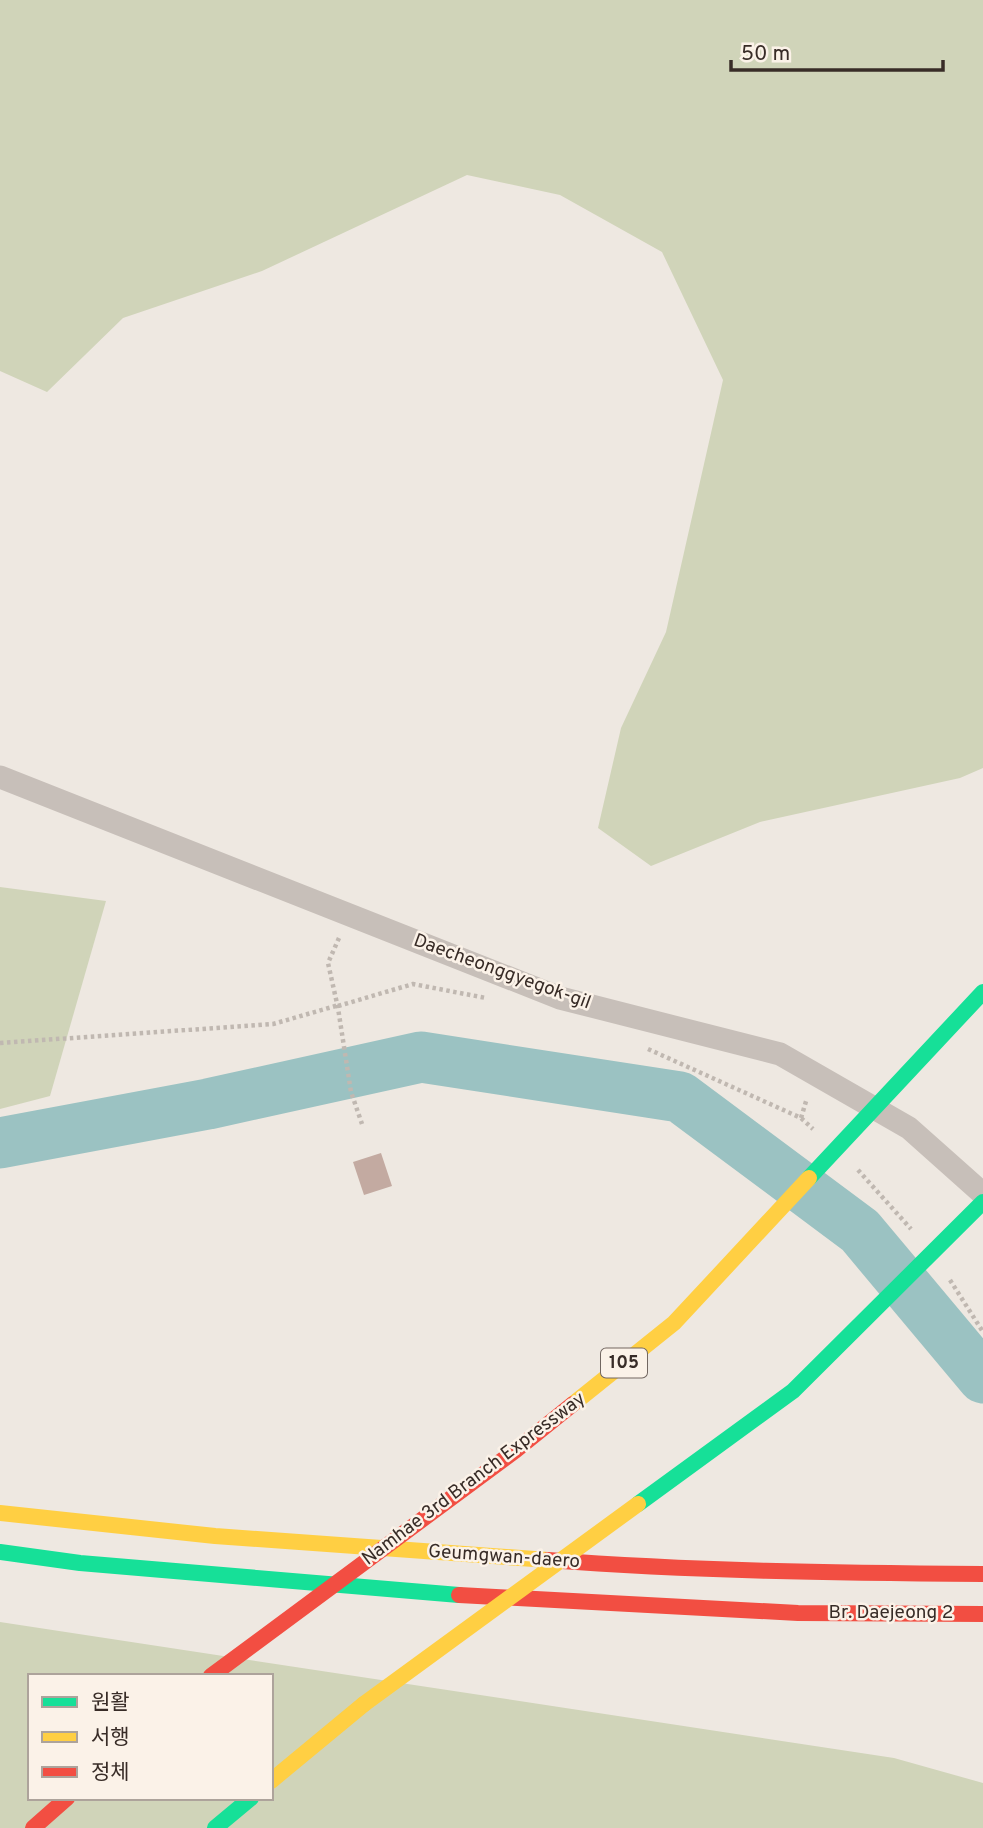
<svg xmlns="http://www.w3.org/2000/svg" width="983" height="1828" font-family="Overpass,'Noto Sans KR',sans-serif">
<rect width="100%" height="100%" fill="#eee8e1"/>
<g fill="#d0d4b9" fill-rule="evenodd">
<path d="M0,0H983V768L960,778L760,822L651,866L598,828L621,728L666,632L723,380L662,252L560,195L467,175L262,271L123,318L47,392L0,371Z"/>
<path d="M0,887L106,901L50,1096L0,1109Z"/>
<path d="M0,1622L894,1758L983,1783V1828H0ZM30,1676H271V1798H30Z"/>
</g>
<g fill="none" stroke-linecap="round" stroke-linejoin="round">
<path stroke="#9bc2c2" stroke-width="51" d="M0,1143L208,1104L421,1057L680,1097L860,1231L983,1378"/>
</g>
<path fill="#c3aaa1" d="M381,1153L392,1186L364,1195L353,1162Z"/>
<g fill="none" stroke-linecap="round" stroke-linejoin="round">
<g stroke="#c0b8b1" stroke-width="4.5" stroke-dasharray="3.5 3.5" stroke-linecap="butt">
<path d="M339,938L328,963L338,1008L351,1092L362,1124"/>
<path d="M338,1006L413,984L486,998"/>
<path d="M0,1043L273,1024L339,1005"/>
<path d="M648,1049L779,1108L801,1118L813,1129"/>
<path d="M801,1118L807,1098"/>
<path d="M858,1170L911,1229"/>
<path d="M950,1280L983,1332"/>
</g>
<path stroke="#c7bfb9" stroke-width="23" d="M0,777L560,998L780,1054L909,1128L983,1194"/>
<g stroke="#16e098" stroke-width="16">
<path d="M0,1552L80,1563L459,1595"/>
<path d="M215,1828L251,1798"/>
</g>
<g stroke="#ffcf43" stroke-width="16">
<path d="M0,1513L215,1536L548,1560"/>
<path d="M271,1781L364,1704"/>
</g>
<g stroke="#f24e42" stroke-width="16">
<path d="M548,1560C693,1571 838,1573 983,1574"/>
<path d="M459,1595L798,1613L983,1614"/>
<path d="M33,1828L67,1798"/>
</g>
<g stroke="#16e098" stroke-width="16">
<path d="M809,1178L983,992"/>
<path d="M638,1504L793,1391L983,1202"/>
</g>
<g stroke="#ffcf43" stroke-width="16">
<path d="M573,1404L674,1323L809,1178"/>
<path d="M364,1704L638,1504"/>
</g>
<path stroke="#f24e42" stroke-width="16" d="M211,1676L516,1450L573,1404"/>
</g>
<g text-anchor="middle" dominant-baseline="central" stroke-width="5" stroke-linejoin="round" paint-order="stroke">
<rect fill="#fbf2e8" stroke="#726761" stroke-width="2" x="601" y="1348.5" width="46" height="29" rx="5"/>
<g font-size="18" font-weight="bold" fill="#382c27">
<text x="624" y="1363">105</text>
</g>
<g font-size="19" fill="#382c27" stroke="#fbf2e8">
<text transform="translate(502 972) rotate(20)">Daecheonggyegok-gil</text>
<text transform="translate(474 1479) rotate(-37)">Namhae 3rd Branch Expressway</text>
<text transform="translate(504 1557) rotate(4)">Geumgwan-daero</text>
<text x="891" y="1613">Br. Daejeong 2</text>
</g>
</g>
<rect x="28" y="1674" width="245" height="126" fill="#fbf2e8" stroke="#ada39b" stroke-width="2"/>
<rect x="42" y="1697" width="35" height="10" fill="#16e098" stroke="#ada39b" stroke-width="2"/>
<text x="91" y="1709" font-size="21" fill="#382c27">원활</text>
<rect x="42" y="1732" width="35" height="10" fill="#ffcf43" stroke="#ada39b" stroke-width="2"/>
<text x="91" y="1744" font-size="21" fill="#382c27">서행</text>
<rect x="42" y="1767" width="35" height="10" fill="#f24e42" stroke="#ada39b" stroke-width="2"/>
<text x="91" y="1779" font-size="21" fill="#382c27">정체</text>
<path d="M731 60v10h212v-10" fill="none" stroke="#382c27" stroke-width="3.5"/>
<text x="741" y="60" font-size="21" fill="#382c27" stroke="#fbf2e8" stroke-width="5" paint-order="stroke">50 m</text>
</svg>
